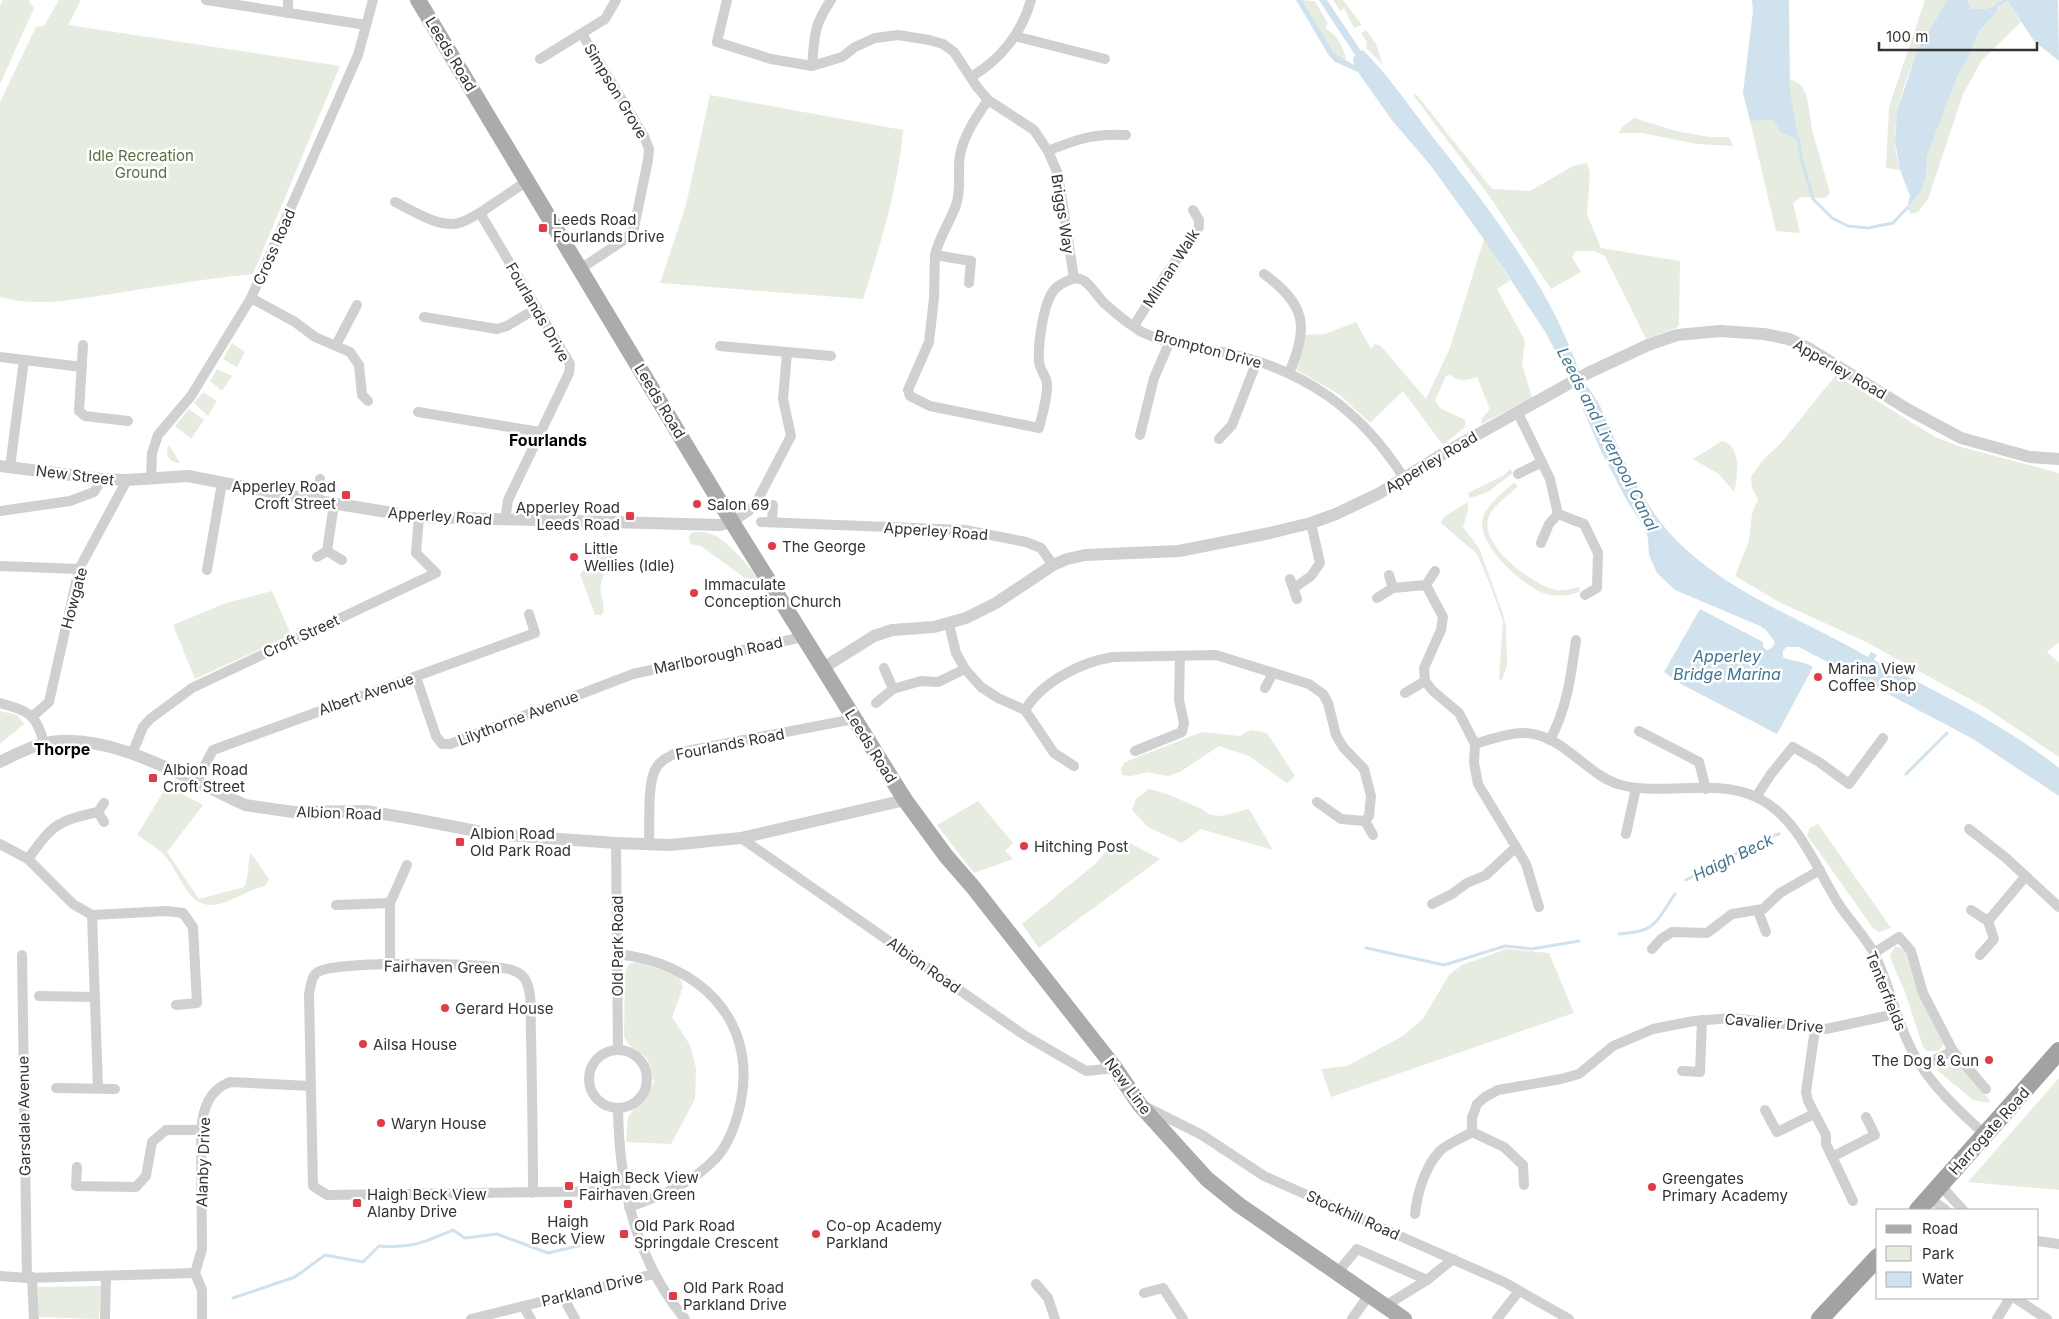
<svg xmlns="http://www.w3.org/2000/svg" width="2059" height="1319" font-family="Inter,sans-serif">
<rect width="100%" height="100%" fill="#fff"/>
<g fill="#e6ecdf">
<path d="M3,0H28L34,8L0,84V5Z"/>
<path d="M59,0H81L68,25L340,66L253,274C203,279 155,287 105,295C69,300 37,307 0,297V102L36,27L44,26Z"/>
<path d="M1302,0L1315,1L1328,24L1325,28C1338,35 1343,47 1346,59L1344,60L1334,53Z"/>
<path d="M1333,0H1343L1362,25L1354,28L1344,8L1340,11Z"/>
<path d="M1925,0H1947C1921,42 1895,90 1895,140C1895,150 1898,161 1900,170L1886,168L1889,107Z"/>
<path d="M1968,0H2007L2021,22L1982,60L1963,94L1928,199L1918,212L1911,214L1907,208L1921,191L1926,176L1927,156L1960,70L1968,59L1979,31L1997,11L1996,5L1985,9H1971Z"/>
<path d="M1366,30L1376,44L1383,65L1366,48L1367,42L1361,33Z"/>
<path d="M1790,79L1801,85L1807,97L1812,130L1830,193L1826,198L1801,197L1793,203L1800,233L1776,231L1750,121L1774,120L1790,91Z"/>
<path d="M1415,93L1492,189L1530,191L1573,166L1587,163L1590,172L1587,214L1601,248L1680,261L1679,325L1676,328L1646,339L1605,256L1594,251H1576L1572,257L1581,272L1551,289L1490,197L1414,96Z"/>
<path d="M710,95L903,130C898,188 881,243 863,299L660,283L686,205Z"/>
<path d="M1634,118L1676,131L1709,137H1729L1733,146L1697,144L1642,133H1619L1622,127Z"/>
<path d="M1484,239L1510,280L1497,289L1525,341L1522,364L1532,398L1481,424L1482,418L1490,409L1477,377C1467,380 1459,383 1451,375L1446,376L1435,400L1440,408L1465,420V427L1443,445L1403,391L1370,423L1340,395L1295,369L1304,335L1325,334L1356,322L1371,349L1375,344L1381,346L1426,399L1450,348Z"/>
<path d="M232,343L245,352L237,367L223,359Z"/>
<path d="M217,369L232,376L222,391L210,381Z"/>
<path d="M1836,375L1935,437L1961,447L2059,473V642L2047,652L2059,663V757L1986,708L1866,642L1781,603L1735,576L1749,541L1752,514L1758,499L1752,488L1751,477L1762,461L1781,443Z"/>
<path d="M203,392L217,401L208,416L194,403Z"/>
<path d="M189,409L204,420L191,439L175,426Z"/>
<path d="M1722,441C1742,445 1738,478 1734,492L1719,474L1693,459Z"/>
<path d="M169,445L180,463C169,463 164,454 169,445Z"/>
<path d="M1510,469L1513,473L1488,492L1470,498L1468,493L1504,475Z"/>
<path d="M1513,483L1516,484L1517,487C1508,496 1491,507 1488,519C1481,546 1530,582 1552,589C1561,592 1571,589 1579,587L1580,591C1570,597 1554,597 1543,593C1521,584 1480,547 1482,522C1483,507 1503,493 1513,483Z"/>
<path d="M1468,502V510L1463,527L1479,548L1503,614L1506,627L1507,665L1502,680L1499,679L1503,621L1489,582L1477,554L1441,523L1444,517Z"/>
<path d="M693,532C701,532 709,532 716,536C729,543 753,570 760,582L756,586L701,546L690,544L689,536Z"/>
<path d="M611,541L618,548C616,561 604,569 601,583C598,594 607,604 602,615H595L580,574Z"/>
<path d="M272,591L291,635L195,679L173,625L226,603Z"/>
<path d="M0,711L17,715L24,724L0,744Z"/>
<path d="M1250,730L1267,733L1295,776L1287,783L1249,756L1219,746L1180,772L1168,776L1147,772L1131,776L1122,775L1121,768L1125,762L1202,732L1240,736Z"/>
<path d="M167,786L203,805L167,852L199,899L244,887C250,875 247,860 251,853L269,879L265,886C247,890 228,905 210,905C187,905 179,871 165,856C158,848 146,841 137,835Z"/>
<path d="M1149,789L1167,794L1202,809L1210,815L1222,816L1249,809L1273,850L1201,829L1182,843L1148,827L1132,810L1136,799Z"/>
<path d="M978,801L1013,843L1005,851L1013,859L974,873L937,825Z"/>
<path d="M1818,824L1891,928L1879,932L1873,928L1807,835L1810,828Z"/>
<path d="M1124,840L1160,859L1039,948L1022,924L1095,864L1114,842Z"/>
<path d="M1895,946L1905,950L1920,992L1944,1044L1938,1051H1927L1923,1047L1905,992L1891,960L1890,955Z"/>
<path d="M1506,949L1549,953L1574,1013L1331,1097L1321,1069L1347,1066L1403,1036L1423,1019L1449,975L1462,965Z"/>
<path d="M638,962L679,976L683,987L672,1017L690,1045L696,1068L695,1099L671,1144L626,1142L628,1117L654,1083L647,1058L628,1044L624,1036L625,972L629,964Z"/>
<path d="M1945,1062C1965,1061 1979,1087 1990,1101L1988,1103L1973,1100L1938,1071V1067Z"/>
<path d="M2059,1078V1190L1968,1182Z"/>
<path d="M101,1286L99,1319L39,1317L38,1287Z"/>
</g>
<g fill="#cfe2ee">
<path d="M1296,0H1302L1334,53L1354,65L1353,58L1355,55L1319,0H1327L1361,51L1363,50C1389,76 1410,107 1432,136C1477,193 1523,252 1556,317C1565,336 1573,354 1580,373C1585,385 1595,395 1601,408C1622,454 1641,505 1677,541C1730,594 1804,620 1868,657L1871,652L1877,655L1874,660C1938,692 2003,724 2059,768V796L1973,739L1799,647H1786L1783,651V657C1791,662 1802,660 1813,667L1777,734L1681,684L1664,672L1700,609L1763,642V647L1767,650L1772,648L1775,642L1766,630L1760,626L1675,590L1657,573L1649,555L1648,538L1643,525L1627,501L1601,451L1579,400L1581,394L1571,370L1563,366L1546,333L1483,238L1431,166L1391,119L1358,72L1335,62L1328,54Z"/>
<path d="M1752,0H1789L1790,91L1798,139L1780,132L1774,120L1750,121L1743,93L1753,11Z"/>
<path d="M1947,0H1968L1971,9H1985L1997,5V11L1979,31L1968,59L1960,70L1927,156L1926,176L1921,191L1907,208L1910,196L1900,170L1895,141L1897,111L1917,51Z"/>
<path d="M2007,0H2058L2059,61L2034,41Z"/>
</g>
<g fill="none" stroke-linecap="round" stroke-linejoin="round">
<g stroke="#cfe2ee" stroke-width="3">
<path d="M1997,5L2006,0"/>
<path d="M1798,139L1802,162L1813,199L1832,218L1848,226L1868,228L1893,223L1907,208"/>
<path d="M1906,774L1947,733"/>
<path d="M1686,880L1766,838L1779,834"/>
<path d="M1619,934C1656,932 1655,923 1675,894"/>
<path d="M1366,948L1444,965L1505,946L1532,949L1579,941"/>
<path d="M233,1298L295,1277L325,1255L363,1262L379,1246C409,1249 425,1242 453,1230L465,1238L497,1234L548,1253L603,1240"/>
</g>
<g stroke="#d0d0d0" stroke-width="10">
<path d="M206,0L366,25"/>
<path d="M727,0L717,42L771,59L812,66L842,57L855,47L875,38L898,35L929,40L943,44L954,52L977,87L988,100L1034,130L1048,151L1058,174L1074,278"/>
<path d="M288,13V0"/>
<path d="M1015,36L1105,59"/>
<path d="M540,59L605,19L616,0"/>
<path d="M812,66C815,35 813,27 831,0"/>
<path d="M971,77C1000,60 1022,33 1031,0"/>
<path d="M1048,151C1077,139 1095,133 1126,135"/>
<path d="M395,202C414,211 441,230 462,222C468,220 474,216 480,213"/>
<path d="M935,255C939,237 950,222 956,205C962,188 957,171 960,155C964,134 977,116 988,100"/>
<path d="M580,269L627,238L634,228L648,160L649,149L644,136L582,34"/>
<path d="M1264,274C1306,305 1309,326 1289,373"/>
<path d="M969,283L971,261L935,255L934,298L929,342L908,390L910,396L930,406L1039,428C1042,415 1048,397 1047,383C1046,376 1040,370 1039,362C1038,345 1043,298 1057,287C1084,267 1088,286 1104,303C1114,312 1129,324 1140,331C1167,345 1199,347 1228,353C1306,371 1361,410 1404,478"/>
<path d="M251,298L295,322L315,337L350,352L359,365L362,395L368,401"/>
<path d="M424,317L497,329L507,326L537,308"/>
<path d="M1134,326L1165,276L1199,227V220L1193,210"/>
<path d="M83,345L79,411L85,416L128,421"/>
<path d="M336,345L357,305"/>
<path d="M720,346L831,356"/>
<path d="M0,357L82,367"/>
<path d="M418,412L540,432"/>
<path d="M1518,413L1550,479L1558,514L1584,524L1598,553L1597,588L1585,595"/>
<path d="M1140,435L1154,378L1170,341"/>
<path d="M1219,439L1232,425L1257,361"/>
<path d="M10,467L24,360"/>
<path d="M1518,474L1542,462"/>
<path d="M151,479L152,453L158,435L191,396L251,298L358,55L373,0"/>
<path d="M318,501L320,479"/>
<path d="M0,511L70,501L94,492L102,479"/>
<path d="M505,520L508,500L569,373L570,364L480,213L527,181"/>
<path d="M732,522L749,511L756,503L791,436L783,399L787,353"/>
<path d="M761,522L965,530L1026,542L1041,548L1053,565"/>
<path d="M772,522L773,505"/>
<path d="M1541,543L1549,524L1558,514"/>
<path d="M327,551L342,560"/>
<path d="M317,557L327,551L334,504"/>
<path d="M0,566L79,569"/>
<path d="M207,570L222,483"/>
<path d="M1389,575L1393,588"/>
<path d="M1290,579L1297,599"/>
<path d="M1426,585L1435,571"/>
<path d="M1294,588L1311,576L1320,563L1311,523"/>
<path d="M1377,598L1393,588L1426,585L1443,617L1441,630L1424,668L1425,681L1433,691L1459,713L1475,744L1474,763L1478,784L1516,847"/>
<path d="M949,624L956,653L965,669L981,687L998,698L1025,710L1054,753L1074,766"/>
<path d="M884,668L893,689"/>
<path d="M416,677L436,736L442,744H450L633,674L803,637"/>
<path d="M1265,688L1273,673"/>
<path d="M1405,693L1425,681"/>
<path d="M0,703C28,711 36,713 44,743"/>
<path d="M876,703L893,689L921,681L938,682L965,669"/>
<path d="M1025,710C1042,682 1081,662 1113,657L1216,655L1309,684L1323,694L1328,703L1336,735L1343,747L1364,769L1371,796L1369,816L1365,821L1341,819L1317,802"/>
<path d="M33,716L49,702L79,569L127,480"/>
<path d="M1639,731L1699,762L1706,789"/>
<path d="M1550,740C1567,708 1571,676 1576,640"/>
<path d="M1475,744C1489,740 1507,733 1523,733C1563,733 1585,775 1621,785C1665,796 1715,778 1756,797C1799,817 1816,869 1840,906C1850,921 1867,939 1875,955C1893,993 1898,1031 1921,1066C1939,1093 1962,1113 1985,1135"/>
<path d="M1135,751L1182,732L1184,723L1179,700L1180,656"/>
<path d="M132,754L143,727L150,719L192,688L436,573L416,553L419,517"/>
<path d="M195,783L213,750L535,633L529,614"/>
<path d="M1756,797L1771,774L1793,747L1819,762L1849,784L1883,738"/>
<path d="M98,812L104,803"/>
<path d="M1365,821L1373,835"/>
<path d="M1969,829L2006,858L2059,907"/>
<path d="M1626,834L1636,788"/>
<path d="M741,838L1024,1035L1086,1071L1115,1068"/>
<path d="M616,843L618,1049"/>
<path d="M0,844L28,859L73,904L92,915L167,911L183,913L193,927L197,1003L176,1005"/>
<path d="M649,844C650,824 647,787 655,770C659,761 668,757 676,753L854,719"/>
<path d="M28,859C53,824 57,821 98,812L104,822"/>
<path d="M1432,904L1452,894L1467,883L1486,875L1516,847L1526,864L1539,907"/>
<path d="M336,905L390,903"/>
<path d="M1971,910L1988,921L1994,939L1980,955"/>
<path d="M1758,911L1766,932"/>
<path d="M92,915L98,1088"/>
<path d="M1988,921L2025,877"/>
<path d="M1652,949L1661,939L1672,932L1707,933L1732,914L1763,909L1780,893L1820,870"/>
<path d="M1874,953L1899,937L1911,951L1923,993L1953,1051L1986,1089"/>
<path d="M617,954C696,962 757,1017 741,1101C737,1120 730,1142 717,1157C693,1183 661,1196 629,1207"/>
<path d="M22,955L27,1278"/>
<path d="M390,965V903L407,865"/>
<path d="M39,996L95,997"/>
<path d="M1815,1029L1806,1092L1808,1101L1826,1135V1144L1853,1201"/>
<circle cx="618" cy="1079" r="29"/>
<path d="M1921,1066L1953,1051"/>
<path d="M1682,1071L1700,1072L1702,1020"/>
<path d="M56,1088L115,1089"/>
<path d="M618,1108C619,1185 635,1259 685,1319"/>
<path d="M1148,1108L1202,1135L1264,1176L1504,1282L1569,1319"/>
<path d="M1765,1110L1777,1132L1814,1114"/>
<path d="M1472,1132L1504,1147L1523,1165L1524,1185"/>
<path d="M1832,1157L1875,1135L1866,1117"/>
<path d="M77,1167L76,1186L136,1187L146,1176L152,1142L166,1130H201"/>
<path d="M1940,1185L1963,1210"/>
<path d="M533,1193C533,1140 532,1087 531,1034C530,1019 533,995 526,981C524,976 518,972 512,970C488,962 342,961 320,971C311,974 311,986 309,994L313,1186L327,1195L624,1191"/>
<path d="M1929,1198L1946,1210"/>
<path d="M1415,1214C1417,1194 1425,1167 1439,1152C1444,1145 1463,1138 1472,1132V1118L1477,1104L1485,1097L1498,1090L1561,1079L1579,1074L1613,1046L1653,1029L1694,1021L1732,1018L1826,1029L1895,1014"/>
<path d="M2038,1241L2059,1244"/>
<path d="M195,1273L202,1249L201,1130C203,1108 209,1090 230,1082L310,1086"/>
<path d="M195,1273L202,1290V1319"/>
<path d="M1337,1273L1357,1249L1427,1280"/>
<path d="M0,1276L27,1278L195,1273"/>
<path d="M32,1277L34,1319"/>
<path d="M1036,1284L1048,1298L1055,1319"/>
<path d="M1144,1293L1163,1288L1183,1319"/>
<path d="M563,1297L575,1319"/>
<path d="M2015,1298L2047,1319"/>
<path d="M523,1306L531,1319"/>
<path d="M1385,1306L1427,1280L1453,1259"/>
<path d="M105,1319L106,1276"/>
<path d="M471,1319L654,1274"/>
<path d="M1352,1319L1369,1295"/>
<path d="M1497,1319L1519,1291"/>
<path d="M1997,1319L2010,1298"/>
</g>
<g stroke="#d0d0d0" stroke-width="12">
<path d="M0,466L102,479L127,480L188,476L318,501L419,517L720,525L732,522"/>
<path d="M823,668L874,636L892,630L934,627L966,618L996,603L1053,565L1067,559L1085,555L1179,551L1270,533L1311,523L1336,514L1378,494L1446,452L1588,373L1648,345L1677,335L1720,331L1764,334L1789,339L1810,349L1909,410L1961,438L2030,457L2059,459"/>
<path d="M0,762C14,755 27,748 42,744C103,727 190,780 245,805L293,812L365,811L414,819L492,834L616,843L670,845L741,838L905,800"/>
</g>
<path stroke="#ababab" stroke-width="16" d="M418,0L732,522L905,800L946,856L973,887L1115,1068L1140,1105L1207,1179L1239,1205L1404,1319"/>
<g stroke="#a2a2a2" stroke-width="18">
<path d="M1918,1210L2059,1051"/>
<path d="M1820,1319L1878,1257"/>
</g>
</g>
<g fill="#e63946" stroke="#fff" stroke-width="2">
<rect x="538" y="223" width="10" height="10" rx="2.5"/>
<rect x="341" y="490" width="10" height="10" rx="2.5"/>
<circle cx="697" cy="504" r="5"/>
<rect x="625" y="511" width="10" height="10" rx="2.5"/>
<circle cx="772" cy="546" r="5"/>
<circle cx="574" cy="557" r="5"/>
<circle cx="694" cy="593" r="5"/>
<circle cx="1818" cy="677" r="5"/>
<rect x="148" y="773" width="10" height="10" rx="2.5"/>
<rect x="455" y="837" width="10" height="10" rx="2.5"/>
<circle cx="1024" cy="846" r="5"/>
<circle cx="445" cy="1008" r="5"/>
<circle cx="363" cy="1044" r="5"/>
<circle cx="1989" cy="1060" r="5"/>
<circle cx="381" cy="1123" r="5"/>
<rect x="564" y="1181" width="10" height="10" rx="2.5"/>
<circle cx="1652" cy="1187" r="5"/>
<rect x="352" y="1198" width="10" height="10" rx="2.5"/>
<rect x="563" y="1199" width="10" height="10" rx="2.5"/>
<rect x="619" y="1229" width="10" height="10" rx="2.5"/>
<circle cx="816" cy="1234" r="5"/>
<rect x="668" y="1291" width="10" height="10" rx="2.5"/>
</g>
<g text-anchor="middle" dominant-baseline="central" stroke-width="5" stroke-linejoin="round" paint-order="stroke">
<g font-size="15" fill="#333" stroke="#fff">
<text transform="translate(451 54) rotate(59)">Leeds Road</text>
<text transform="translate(616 91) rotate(59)">Simpson Grove</text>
<text transform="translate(1063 214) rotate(81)">Briggs Way</text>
<text transform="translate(274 247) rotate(-66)">Cross Road</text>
<text transform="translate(1171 268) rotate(-57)">Milman Walk</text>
<text transform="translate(538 312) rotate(60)">Fourlands Drive</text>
<text transform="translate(1208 349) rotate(15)">Brompton Drive</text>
<text transform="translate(1840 369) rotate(30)">Apperley Road</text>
<text transform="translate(660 401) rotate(59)">Leeds Road</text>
<text transform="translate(1431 462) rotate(-31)">Apperley Road</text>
<text transform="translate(75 475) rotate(7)">New Street</text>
<text transform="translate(440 516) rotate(4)">Apperley Road</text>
<text transform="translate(936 531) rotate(4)">Apperley Road</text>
<text transform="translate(74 598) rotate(-75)">Howgate</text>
<text transform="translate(301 636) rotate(-25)">Croft Street</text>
<text transform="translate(718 655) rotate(-12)">Marlborough Road</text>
<text transform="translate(366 694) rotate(-19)">Albert Avenue</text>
<text transform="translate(518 718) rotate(-21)">Lilythorne Avenue</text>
<text transform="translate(730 744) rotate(-11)">Fourlands Road</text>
<text transform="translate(871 746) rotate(58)">Leeds Road</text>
<text transform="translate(339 813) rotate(2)">Albion Road</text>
<text transform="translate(617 946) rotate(-90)">Old Park Road</text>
<text transform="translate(924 965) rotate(35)">Albion Road</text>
<text transform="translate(442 967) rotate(1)">Fairhaven Green</text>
<text transform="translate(1886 991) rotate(68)">Tenterfields</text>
<text transform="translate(1774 1023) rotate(5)">Cavalier Drive</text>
<text transform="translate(1128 1086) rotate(53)">New Line</text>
<text transform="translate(24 1116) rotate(-91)">Garsdale Avenue</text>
<text transform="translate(1989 1131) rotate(-48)">Harrogate Road</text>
<text transform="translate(203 1162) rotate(-88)">Alanby Drive</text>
<text transform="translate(1353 1215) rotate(24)">Stockhill Road</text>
<text transform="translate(592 1289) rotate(-14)">Parkland Drive</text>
</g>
<g font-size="15" fill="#56703f" stroke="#fff">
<text x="141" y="155">Idle Recreation<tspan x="141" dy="17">Ground</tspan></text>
</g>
<g font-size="15" fill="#333" stroke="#fff" text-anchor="start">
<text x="553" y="219">Leeds Road<tspan x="553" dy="17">Fourlands Drive</tspan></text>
<text x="336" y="486" text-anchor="end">Apperley Road<tspan x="336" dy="17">Croft Street</tspan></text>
<text x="707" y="504">Salon 69</text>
<text x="620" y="507" text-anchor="end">Apperley Road<tspan x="620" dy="17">Leeds Road</tspan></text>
<text x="782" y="546">The George</text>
<text x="584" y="548">Little<tspan x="584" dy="17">Wellies (Idle)</tspan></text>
<text x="704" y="584">Immaculate<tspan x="704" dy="17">Conception Church</tspan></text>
<text x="1828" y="668">Marina View<tspan x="1828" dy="17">Coffee Shop</tspan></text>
<text x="163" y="769">Albion Road<tspan x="163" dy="17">Croft Street</tspan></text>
<text x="470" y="833">Albion Road<tspan x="470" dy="17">Old Park Road</tspan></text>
<text x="1034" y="846">Hitching Post</text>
<text x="455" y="1008">Gerard House</text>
<text x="373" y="1044">Ailsa House</text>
<text x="1979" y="1060" text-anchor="end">The Dog &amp; Gun</text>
<text x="391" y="1123">Waryn House</text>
<text x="579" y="1177">Haigh Beck View<tspan x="579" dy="17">Fairhaven Green</tspan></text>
<text x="1662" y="1178">Greengates<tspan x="1662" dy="17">Primary Academy</tspan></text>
<text x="367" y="1194">Haigh Beck View<tspan x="367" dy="17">Alanby Drive</tspan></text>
<text x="568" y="1221" text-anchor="middle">Haigh<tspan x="568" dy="17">Beck View</tspan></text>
<text x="634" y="1225">Old Park Road<tspan x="634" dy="17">Springdale Crescent</tspan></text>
<text x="826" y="1225">Co-op Academy<tspan x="826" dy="17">Parkland</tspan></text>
<text x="683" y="1287">Old Park Road<tspan x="683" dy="17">Parkland Drive</tspan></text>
</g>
<g font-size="16" font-style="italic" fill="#3f7597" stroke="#fff">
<text transform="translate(1608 439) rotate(63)">Leeds and Liverpool Canal</text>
<text x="1727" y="656">Apperley<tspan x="1727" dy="18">Bridge Marina</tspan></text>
<text transform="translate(1733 857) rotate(-26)">Haigh Beck</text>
</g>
<g font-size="16" font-weight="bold" fill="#000" stroke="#fff">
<text x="548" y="440">Fourlands</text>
<text x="62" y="749">Thorpe</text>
</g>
</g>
<rect x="1876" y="1209" width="162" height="90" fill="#ffffff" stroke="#adadad"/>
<rect x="1886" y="1225" width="25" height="8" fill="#ababab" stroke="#adadad"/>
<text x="1922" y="1234" font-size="15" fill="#333333">Road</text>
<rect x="1886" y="1246" width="25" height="15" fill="#e6ecdf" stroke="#adadad"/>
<text x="1922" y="1259" font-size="15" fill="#333333">Park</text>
<rect x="1886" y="1272" width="25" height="15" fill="#cfe2ee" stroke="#adadad"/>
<text x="1922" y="1284" font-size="15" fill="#333333">Water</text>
<path d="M1879 42v8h158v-8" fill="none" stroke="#333333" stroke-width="2.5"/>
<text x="1886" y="42" font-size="15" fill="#333333" stroke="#ffffff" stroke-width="4" paint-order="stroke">100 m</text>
</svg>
